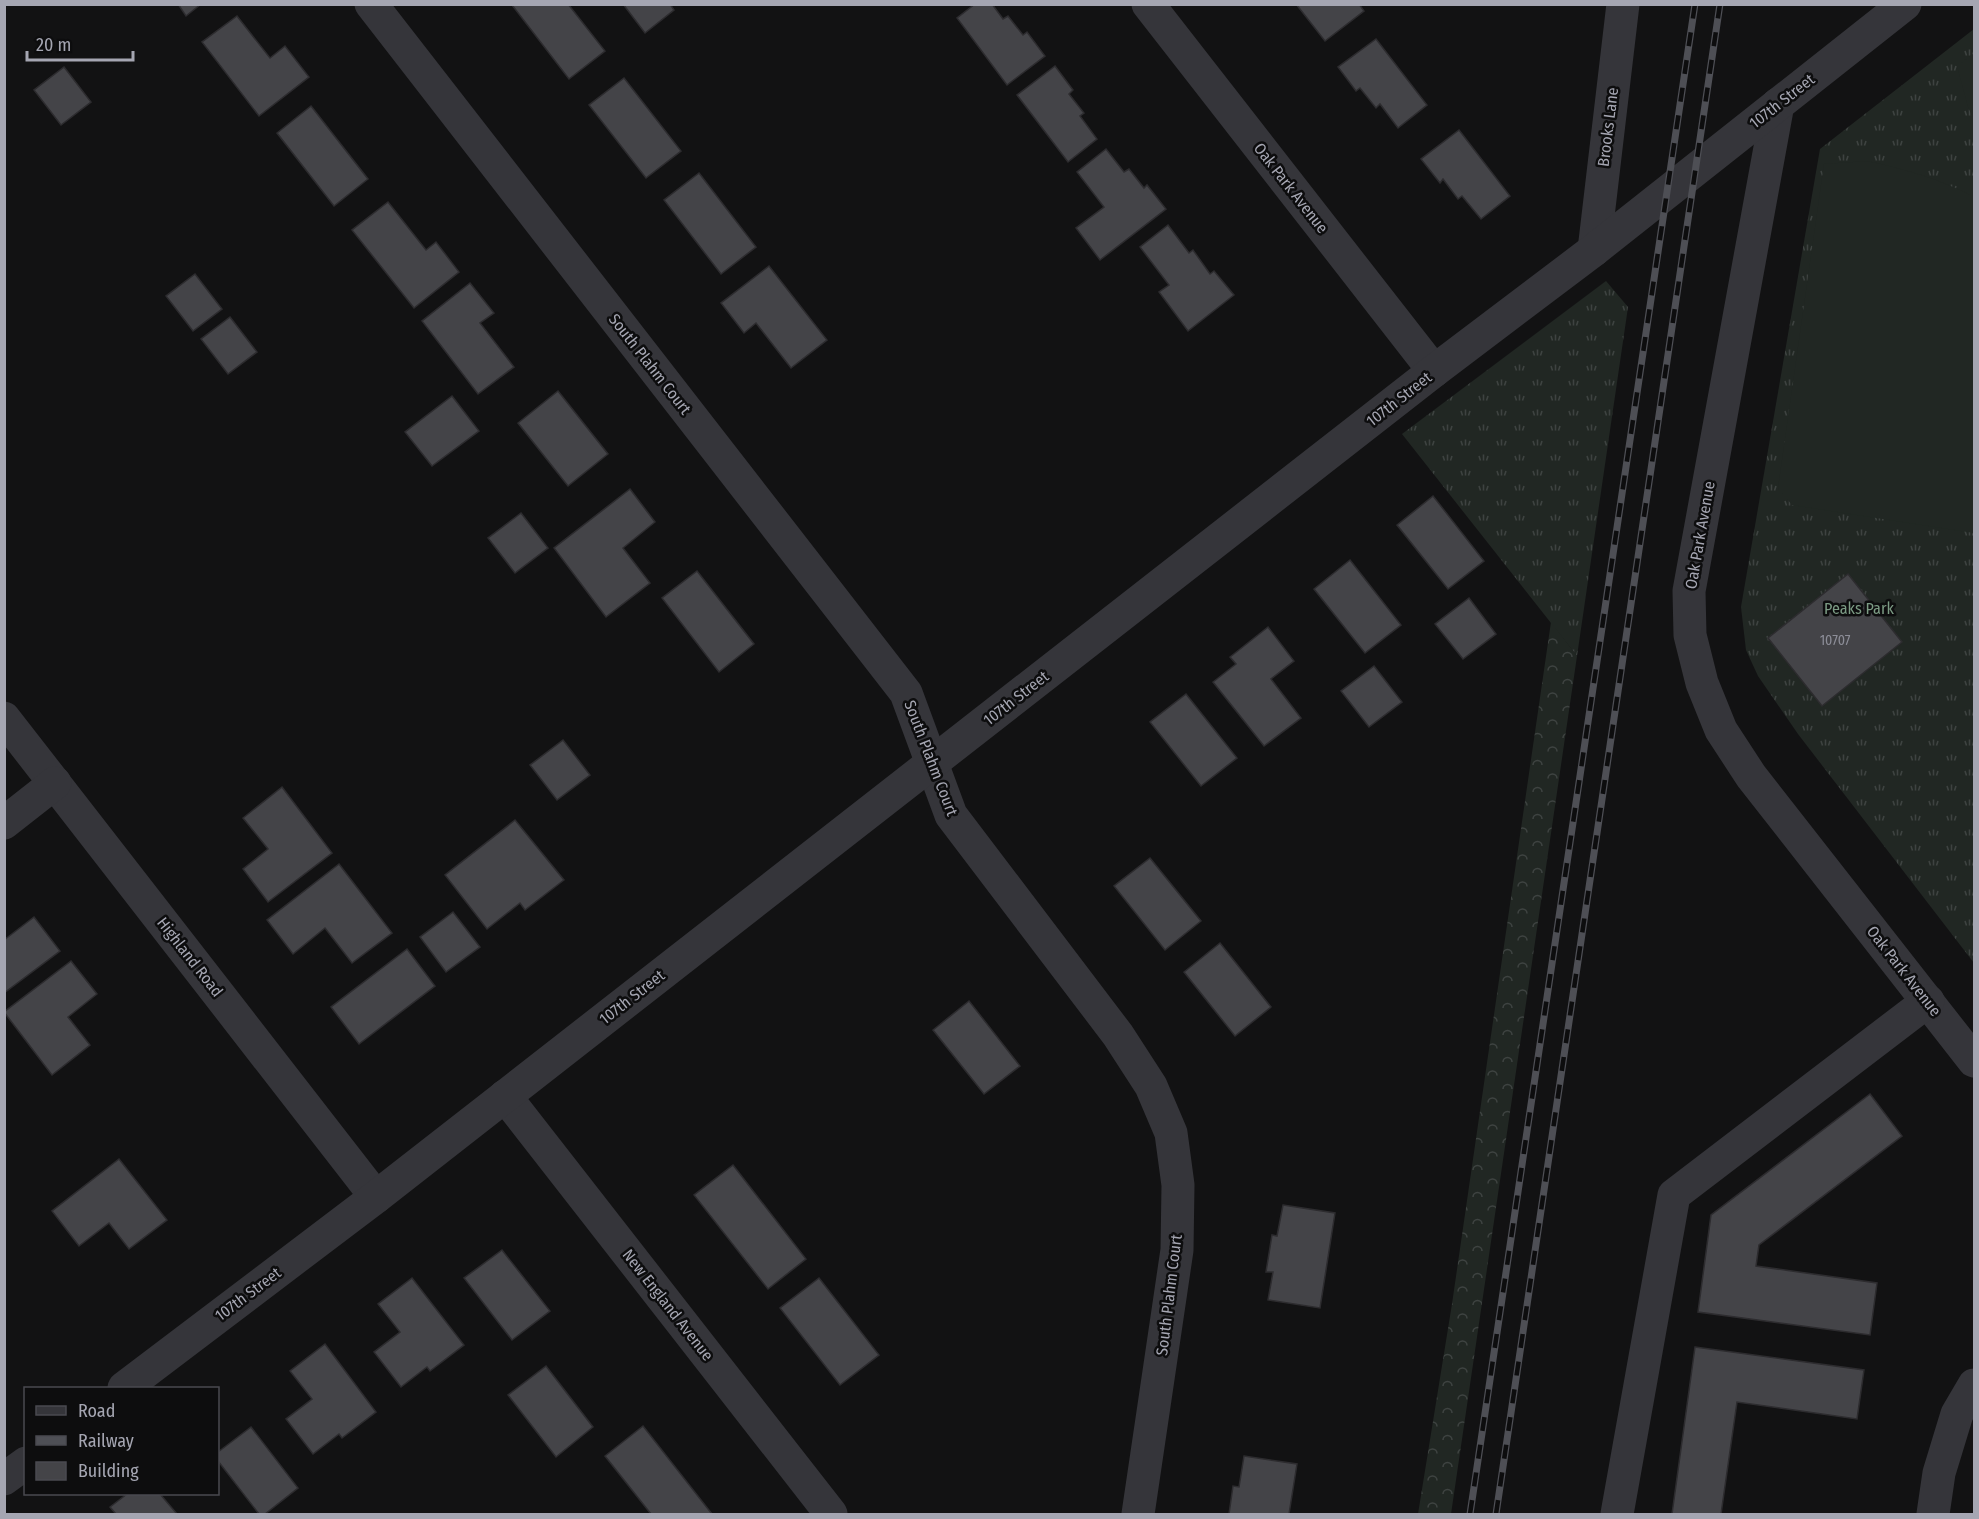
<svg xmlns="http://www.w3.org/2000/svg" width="1979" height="1519" font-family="'Fira Sans Condensed',sans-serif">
<defs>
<pattern id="grass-tufts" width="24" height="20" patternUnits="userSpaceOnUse" patternTransform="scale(1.5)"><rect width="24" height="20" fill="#212723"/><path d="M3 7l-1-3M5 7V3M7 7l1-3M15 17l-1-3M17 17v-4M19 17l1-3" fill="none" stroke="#3e4341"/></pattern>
<pattern id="forest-crowns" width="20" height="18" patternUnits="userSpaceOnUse" patternTransform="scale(1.5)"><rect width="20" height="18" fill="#212723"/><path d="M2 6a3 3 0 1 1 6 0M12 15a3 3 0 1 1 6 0" fill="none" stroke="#3e4341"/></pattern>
</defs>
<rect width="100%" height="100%" fill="#121213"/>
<g fill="url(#grass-tufts)">
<path d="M1974,29V963L1798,734L1758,676L1746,650L1741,607L1820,149Z"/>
<path d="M1606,281L1628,307L1577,656L1402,434Z"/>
</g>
<path fill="url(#forest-crowns)" d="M1551,622L1577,656L1451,1514H1418L1452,1304Z"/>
<g fill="#212723">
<path d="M1974,53V120L1968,107L1957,66Z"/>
<path d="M1867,161C1905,169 1940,179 1974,197V533L1792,505L1778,488L1824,164Z"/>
</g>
<g fill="#444448" stroke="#2d2c2f" stroke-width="1.5">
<path d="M178,4H201L186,16Z"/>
<path d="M568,4L605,51L569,79L512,5Z"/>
<path d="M623,4H670L674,10L645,33Z"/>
<path d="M975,4H992L1003,19L1008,16L1023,35L1027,32L1045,56L1007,85L957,18Z"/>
<path d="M1296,4H1359L1364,11L1325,41Z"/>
<path d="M237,16L270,58L285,46L309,77L259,116L202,42Z"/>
<path d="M1376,39L1427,105L1398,128L1380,104L1376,108L1360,88L1356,91L1338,67Z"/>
<path d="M1055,66L1073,90L1069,94L1084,113L1080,116L1097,139L1068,162L1017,95Z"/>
<path d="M64,67L91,102L61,125L34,90Z"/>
<path d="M624,78L681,151L646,178L589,105Z"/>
<path d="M311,106L368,179L334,206L277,133Z"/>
<path d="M1459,130L1510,196L1481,219L1462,196L1458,199L1443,179L1440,183L1421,159Z"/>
<path d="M1106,149L1124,172L1129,169L1144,188L1147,185L1166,209L1100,260L1076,228L1104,207L1077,172Z"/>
<path d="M699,173L756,247L721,274L664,200Z"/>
<path d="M388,202L426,250L436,242L459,272L414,308L352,230Z"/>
<path d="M1168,225L1189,253L1193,250L1210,274L1214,271L1234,295L1188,331L1159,292L1169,285L1140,247Z"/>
<path d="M769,266L827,340L791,368L756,323L744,333L721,303Z"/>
<path d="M195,274L222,309L193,331L166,296Z"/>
<path d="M470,283L494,313L480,323L514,367L478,394L422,321Z"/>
<path d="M230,317L257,352L228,374L201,339Z"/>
<path d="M558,391L608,454L568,486L518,423Z"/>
<path d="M452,396L479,431L432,466L405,432Z"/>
<path d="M630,489L655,522L623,548L650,583L606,617L554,548Z"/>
<path d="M1433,496L1484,561L1448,589L1397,525Z"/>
<path d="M521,513L548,548L515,573L488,538Z"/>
<path d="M1350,560L1401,625L1365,653L1314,589Z"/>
<path d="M697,571L754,644L719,672L662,598Z"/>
<path d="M1848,574L1902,642L1822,706L1768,638Z"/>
<path d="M1469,598L1496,634L1463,659L1435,624Z"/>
<path d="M1268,627L1294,661L1271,679L1301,718L1264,746L1213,682L1236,664L1230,657Z"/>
<path d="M1374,666L1402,702L1369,727L1341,691Z"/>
<path d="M1186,694L1237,758L1201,786L1150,722Z"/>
<path d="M563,740L590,775L557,800L530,765Z"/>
<path d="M282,787L332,853L268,902L243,869L268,849L243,818Z"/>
<path d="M515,820L564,880L525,910L520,903L487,929L445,875Z"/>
<path d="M1150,858L1201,921L1165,950L1114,886Z"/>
<path d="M339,864L392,933L352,963L325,928L293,954L267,920Z"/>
<path d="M453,912L480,947L446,972L420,937Z"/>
<path d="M34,917L60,951L4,993V940Z"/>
<path d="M1220,943L1271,1007L1235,1036L1184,972Z"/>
<path d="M407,949L435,986L359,1044L331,1007Z"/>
<path d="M71,961L97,994L68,1017L90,1045L52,1075L4,1012Z"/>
<path d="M969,1001L1020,1066L984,1094L933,1030Z"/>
<path d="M1870,1094L1902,1136L1759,1245L1756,1266L1877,1283L1870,1335L1698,1312L1711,1215Z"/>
<path d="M119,1159L167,1220L129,1249L109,1223L79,1246L52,1211Z"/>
<path d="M733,1165L806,1259L768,1289L694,1195Z"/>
<path d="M1283,1205L1335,1213L1320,1308L1268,1300L1273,1272H1266L1272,1235L1277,1236Z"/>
<path d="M502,1250L550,1311L512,1340L464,1278Z"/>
<path d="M412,1278L464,1345L430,1371L427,1367L401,1387L374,1352L400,1332L378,1304Z"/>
<path d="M819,1278L879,1355L840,1385L780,1308Z"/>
<path d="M325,1344L376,1412L342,1438L339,1434L313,1454L286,1419L312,1399L290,1371Z"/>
<path d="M1695,1347L1864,1370L1857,1419L1737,1402L1721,1514H1672Z"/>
<path d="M546,1366L593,1427L556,1457L508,1395Z"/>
<path d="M643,1426L712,1514H651L605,1456Z"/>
<path d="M251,1427L298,1488L265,1514H259L218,1461V1452Z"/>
<path d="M1244,1456L1297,1464L1289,1514H1229L1233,1486L1239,1487Z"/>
<path d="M127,1494H160L177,1514H116L110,1507Z"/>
</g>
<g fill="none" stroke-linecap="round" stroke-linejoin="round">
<g stroke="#35353a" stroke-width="33">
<path d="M371,4L906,693L951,815L1118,1035L1151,1086L1171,1133L1178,1185L1177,1250L1138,1514"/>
<path d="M1148,4L1434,371"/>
<path d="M1778,104L1689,591L1690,635L1702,683L1721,730L1751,776L1974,1061"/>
<path d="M1594,250L1623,4"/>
<path d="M4,718L376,1197"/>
<path d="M4,823L55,783"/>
<path d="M505,1096L831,1514"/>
<path d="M124,1388L376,1197L1434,371L1594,250L1905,4"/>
<path d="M4,1479L26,1463"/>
<path d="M1617,1514L1674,1195L1928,1001"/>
<path d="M1933,1514L1939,1473L1957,1414L1974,1385"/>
</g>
<defs>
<g id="rail">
<path d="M1470,1514L1695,4"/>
<path d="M1496,1514L1720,4"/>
</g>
</defs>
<use href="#rail" stroke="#4e4f55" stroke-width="7"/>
<use href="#rail" stroke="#0d0d0e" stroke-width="4.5" stroke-dasharray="14" stroke-linecap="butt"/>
</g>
<g text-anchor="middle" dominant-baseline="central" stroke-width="5" stroke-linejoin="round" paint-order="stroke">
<g font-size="14" fill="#8d8e98">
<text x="1835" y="640">10707</text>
</g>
<g font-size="16" fill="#a5a6b2" stroke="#0d0d0e">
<text transform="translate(1782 101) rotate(-38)">107th Street</text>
<text transform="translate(1608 127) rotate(-83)">Brooks Lane</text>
<text transform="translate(1291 188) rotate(52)">Oak Park Avenue</text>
<text transform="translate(650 364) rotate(52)">South Plahm Court</text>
<text transform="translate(1399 399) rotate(-38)">107th Street</text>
<text transform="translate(1700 535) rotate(-80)">Oak Park Avenue</text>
<text transform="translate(1016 698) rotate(-38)">107th Street</text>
<text transform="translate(931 758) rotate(69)">South Plahm Court</text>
<text transform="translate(190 957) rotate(52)">Highland Road</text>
<text transform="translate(1904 971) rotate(52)">Oak Park Avenue</text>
<text transform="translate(632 997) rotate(-38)">107th Street</text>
<text transform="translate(248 1294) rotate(-37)">107th Street</text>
<text transform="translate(1169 1295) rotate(-83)">South Plahm Court</text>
<text transform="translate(668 1305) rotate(52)">New England Avenue</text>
</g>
<g font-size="16" fill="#7d9c85" stroke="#0d0d0e">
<text x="1859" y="608">Peaks Park</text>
</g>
</g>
<rect width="1979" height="1519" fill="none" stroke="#a5a6b2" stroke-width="12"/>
<rect x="24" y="1387" width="195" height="108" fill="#0d0d0e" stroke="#4a4a50" stroke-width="1.5"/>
<rect x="36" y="1406" width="30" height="9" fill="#35353a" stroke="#4a4a50" stroke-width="1.5"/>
<text x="78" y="1417" font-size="18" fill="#a5a6b2">Road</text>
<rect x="36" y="1436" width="30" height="9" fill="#4e4f55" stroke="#4a4a50" stroke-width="1.5"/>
<text x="78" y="1447" font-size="18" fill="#a5a6b2">Railway</text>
<rect x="36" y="1462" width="30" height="18" fill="#444448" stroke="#4a4a50" stroke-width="1.5"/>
<text x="78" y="1477" font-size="18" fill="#a5a6b2">Building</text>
<path d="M27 51v9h106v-9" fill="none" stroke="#a5a6b2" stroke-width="3"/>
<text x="36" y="51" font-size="18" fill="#a5a6b2" stroke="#0d0d0e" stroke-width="4.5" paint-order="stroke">20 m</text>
</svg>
